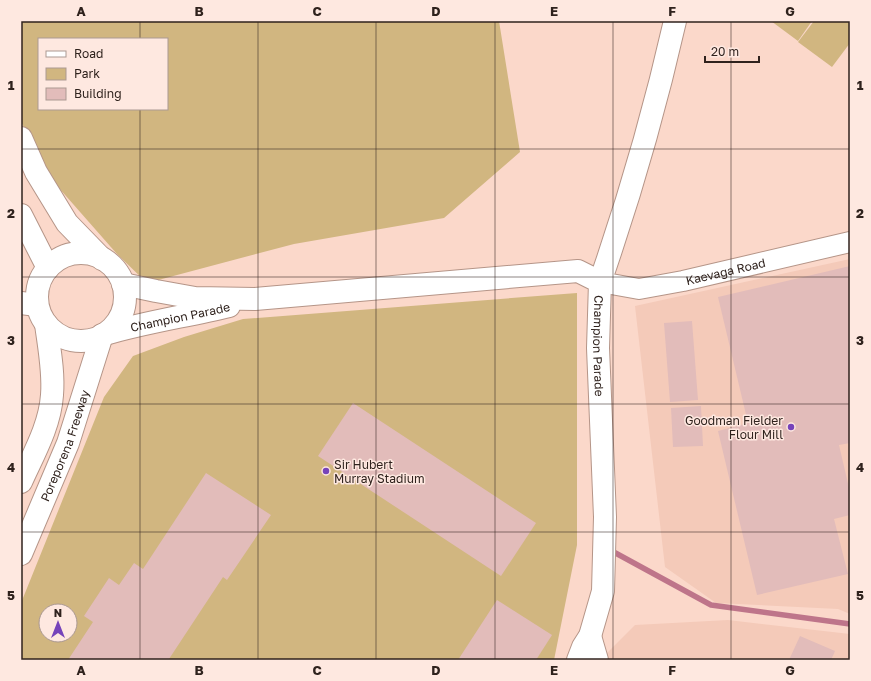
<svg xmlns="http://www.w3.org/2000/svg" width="871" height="681" font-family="'Golos Text',sans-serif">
<rect width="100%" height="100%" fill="#fbd8ca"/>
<g fill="#f4cab9">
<path d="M850,259V614L838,609L716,603L665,567L635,306Z"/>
<path d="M728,620L850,634V660H600L635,625Z"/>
</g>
<g fill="#d1b680" fill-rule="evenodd">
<path d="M21,21H499L520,152L444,218L294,244L147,283L117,254L44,171L21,121ZM39,39H167V109H39Z"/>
<path d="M771,21H812L798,41Z"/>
<path d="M814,21H850V43L832,67L798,42Z"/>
<path d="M577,293V545L554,660H21V603L104,397L133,356L184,337L243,319ZM46,611H70V635H46Z"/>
</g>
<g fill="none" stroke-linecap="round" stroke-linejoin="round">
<path stroke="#be758a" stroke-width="5.5" d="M610,550L711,605L850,624"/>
</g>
<g fill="#e2bcba">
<path d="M850,266V443L839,445L850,492V515L834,519L848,574L757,595L718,431L748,423L718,297Z"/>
<path d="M692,321L698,400L670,402L664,323Z"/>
<path d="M353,403L536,523L501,576L318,456Z"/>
<path d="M701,406L703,446L673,447L671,408Z"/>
<path d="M206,473L271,515L227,580L223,577L169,659L170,660H68L93,622L84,616L109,578L119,585L134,563L143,569Z"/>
<path d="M497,600L552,635L536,660H458Z"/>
<path d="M800,636L835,651L831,660H789Z"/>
</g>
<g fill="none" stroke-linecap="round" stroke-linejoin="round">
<defs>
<g id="minor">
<path id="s1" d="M600,282L639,289L683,281L850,242"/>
</g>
<path id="tertiary" d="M600,282C630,196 655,109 675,21"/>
<path id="secondary" d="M21,303L37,305"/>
<g id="primary">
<path id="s2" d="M123,284L156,291L195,298L255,299L578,271L600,282L598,348L605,517L603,591L590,636L583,647L578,660"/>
<path id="s3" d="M105,334C146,322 188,316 229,306"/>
<path d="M590,636L597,660"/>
</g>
<g id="trunk">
<path d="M21,138L36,172L67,223L102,259"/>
<path d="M21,215L48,268"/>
<circle cx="81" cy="297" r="44"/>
<path d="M21,482C33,455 50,426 52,395C54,372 49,347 46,324"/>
<path id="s4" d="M21,554L68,443L102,335"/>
</g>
</defs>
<use href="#minor" stroke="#b59588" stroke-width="22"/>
<use href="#tertiary" stroke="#b59588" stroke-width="24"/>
<use href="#secondary" stroke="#b59588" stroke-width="24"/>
<use href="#primary" stroke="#b59588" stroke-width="24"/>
<use href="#trunk" stroke="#b59588" stroke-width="24"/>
<use href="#minor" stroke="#fff" stroke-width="20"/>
<use href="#tertiary" stroke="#fff" stroke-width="22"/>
<use href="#secondary" stroke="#fff" stroke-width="22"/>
<use href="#primary" stroke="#fff" stroke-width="22"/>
<use href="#trunk" stroke="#fff" stroke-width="22"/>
</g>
<path fill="none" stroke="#2f221d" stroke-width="1" stroke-opacity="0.55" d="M140,21V39M258,21V660M376,21V660M495,21V660M613,21V660M731,21V660M140,109V660M21,149H850M21,277H850M21,404H850M21,532H850"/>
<g fill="#7643ba" stroke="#fee8e0" stroke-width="1.5">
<circle cx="791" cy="427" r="4"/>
<circle cx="326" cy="471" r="4"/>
</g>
<g text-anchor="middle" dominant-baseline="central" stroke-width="3" stroke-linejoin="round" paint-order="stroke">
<g font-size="12" fill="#2f221d" stroke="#fee8e0">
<text stroke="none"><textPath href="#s1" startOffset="128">Kaevaga Road</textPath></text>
<text stroke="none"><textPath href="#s3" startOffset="77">Champion Parade</textPath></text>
<text stroke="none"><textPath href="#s2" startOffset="546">Champion Parade</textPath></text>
<text stroke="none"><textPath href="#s4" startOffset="117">Poreporena Freeway</textPath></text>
</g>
<g font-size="12" fill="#2f221d" stroke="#fee8e0" text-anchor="end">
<text x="783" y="420">Goodman Fielder<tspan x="783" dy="14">Flour Mill</tspan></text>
<text x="334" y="464" text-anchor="start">Sir Hubert<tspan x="334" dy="14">Murray Stadium</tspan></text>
</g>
</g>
<rect width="871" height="681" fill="none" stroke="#fee8e0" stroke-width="44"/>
<rect x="38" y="38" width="130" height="72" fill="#fee8e0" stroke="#ab9992"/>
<rect x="46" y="51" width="20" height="6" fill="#ffffff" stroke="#ab9992"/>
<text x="74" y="58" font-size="12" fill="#2f221d">Road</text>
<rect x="46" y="68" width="20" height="12" fill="#d1b680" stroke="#ab9992"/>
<text x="74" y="78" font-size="12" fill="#2f221d">Park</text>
<rect x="46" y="88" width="20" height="12" fill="#e2bcba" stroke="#ab9992"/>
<text x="74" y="98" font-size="12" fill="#2f221d">Building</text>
<g transform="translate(58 623)"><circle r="19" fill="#fee8e0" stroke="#ab9992"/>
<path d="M0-3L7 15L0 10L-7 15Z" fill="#7643ba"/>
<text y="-6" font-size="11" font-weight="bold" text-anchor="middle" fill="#2f221d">N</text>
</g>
<path d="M705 56v6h54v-6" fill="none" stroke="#2f221d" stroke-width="2"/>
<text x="711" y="56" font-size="12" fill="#2f221d" stroke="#fee8e0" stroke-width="3" paint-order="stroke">20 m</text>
<rect x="22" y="22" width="827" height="637" fill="none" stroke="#2f221d" stroke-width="1.5"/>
<g font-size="13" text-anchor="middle" font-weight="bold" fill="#2f221d">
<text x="81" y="16">A</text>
<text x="199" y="16">B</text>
<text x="317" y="16">C</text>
<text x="436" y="16">D</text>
<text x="554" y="16">E</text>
<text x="672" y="16">F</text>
<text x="790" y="16">G</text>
<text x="11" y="90">1</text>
<text x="860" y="90">1</text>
<text x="11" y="218">2</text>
<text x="860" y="218">2</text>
<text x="11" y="345">3</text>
<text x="860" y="345">3</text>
<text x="11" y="472">4</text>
<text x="860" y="472">4</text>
<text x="11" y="600">5</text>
<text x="860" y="600">5</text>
<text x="81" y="675">A</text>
<text x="199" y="675">B</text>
<text x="317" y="675">C</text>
<text x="436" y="675">D</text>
<text x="554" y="675">E</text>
<text x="672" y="675">F</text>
<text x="790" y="675">G</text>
</g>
</svg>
